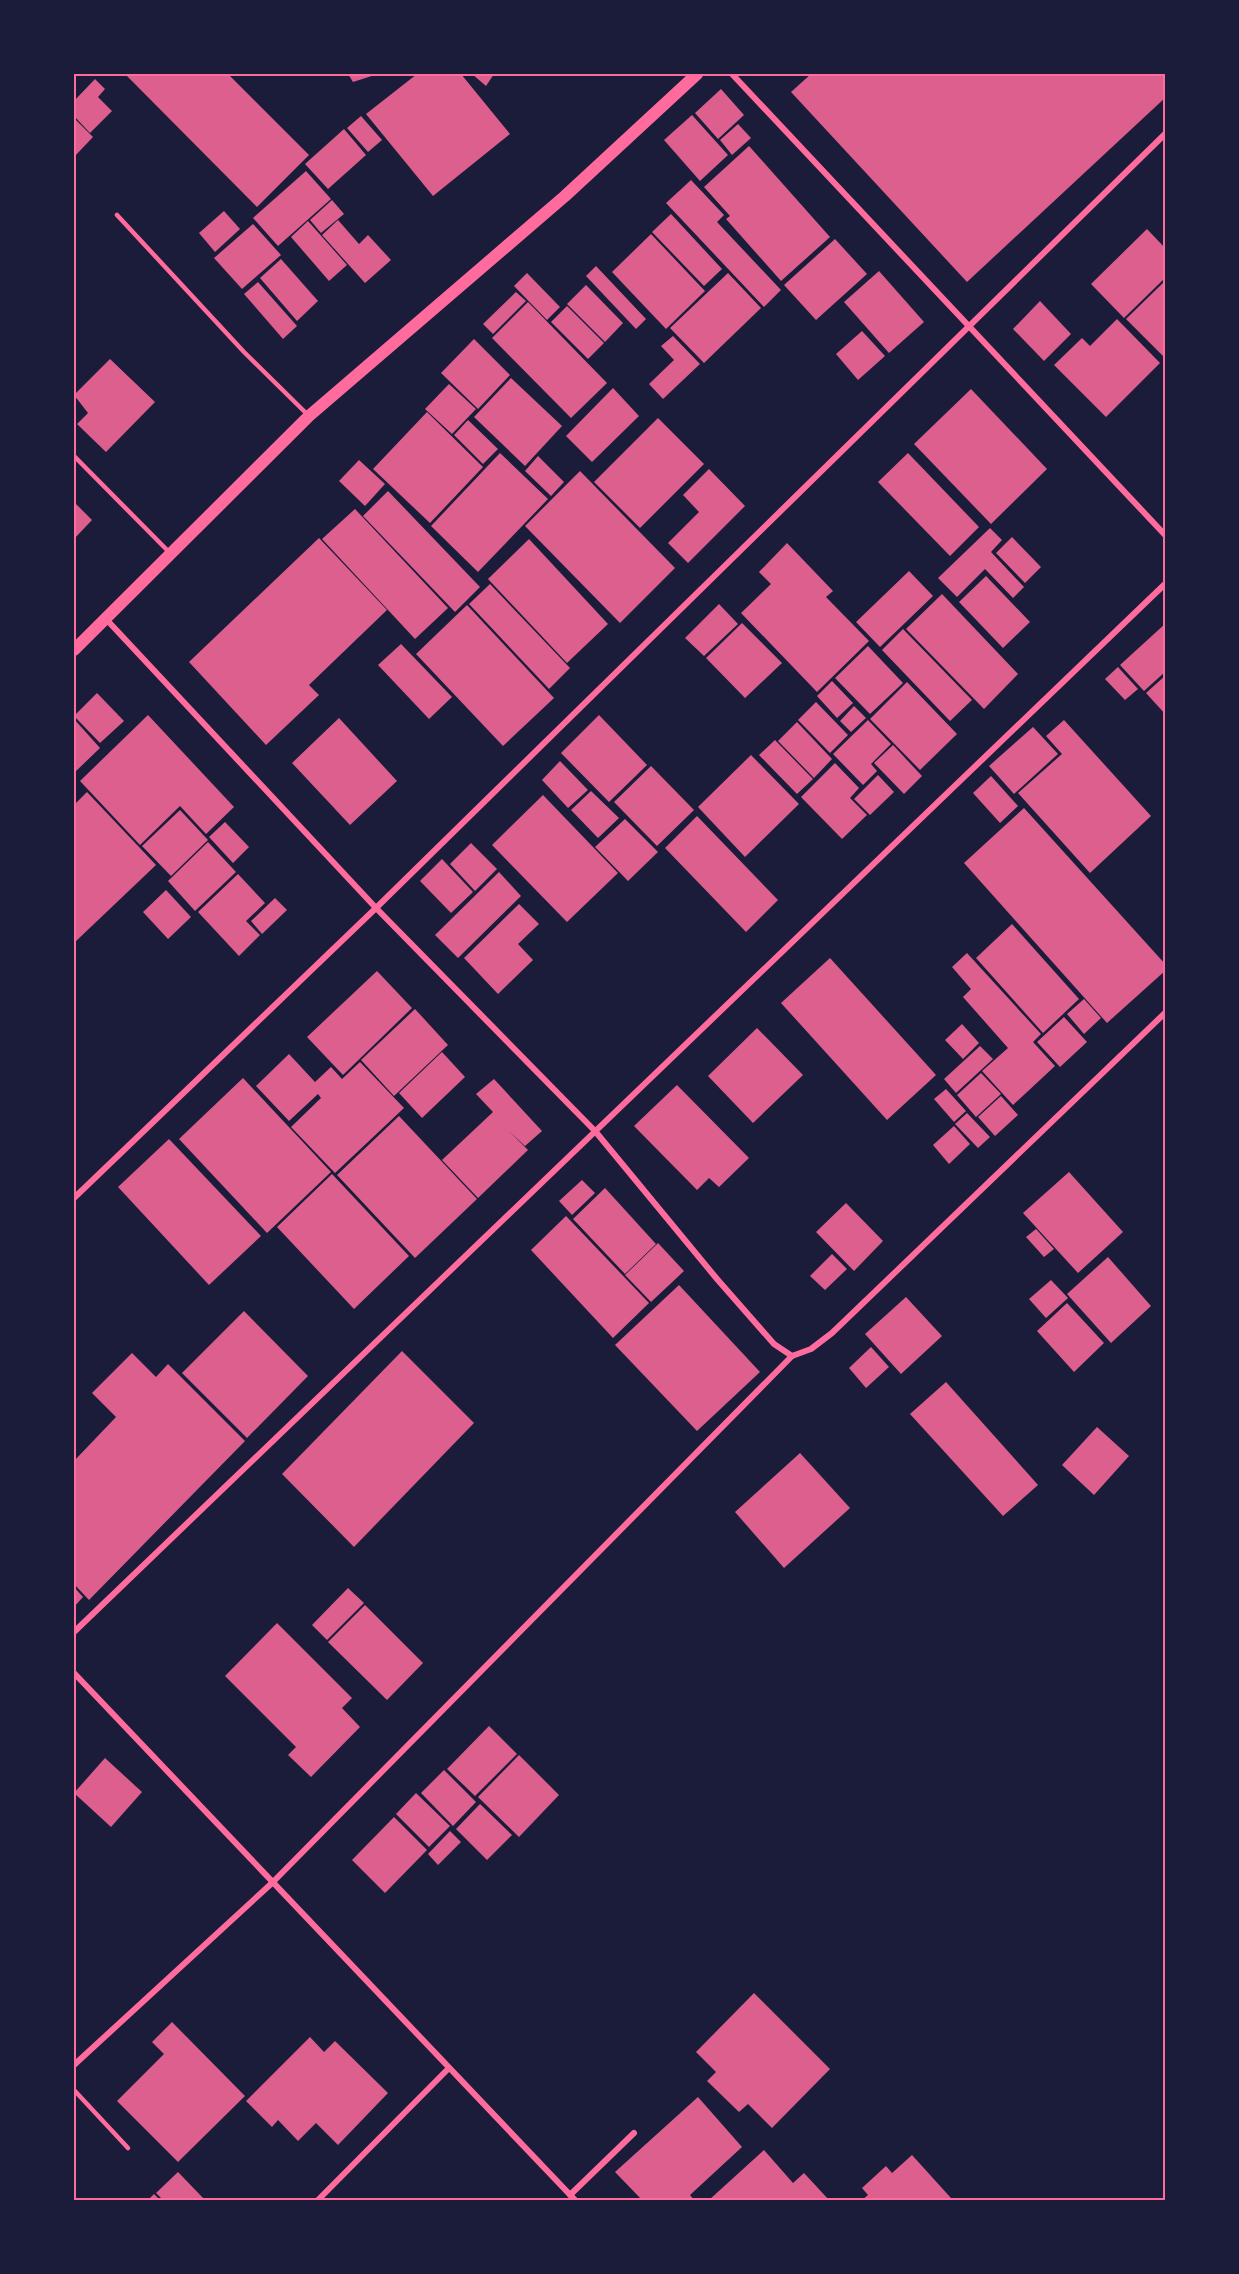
<svg xmlns="http://www.w3.org/2000/svg" width="1239" height="2274" font-family="Rubik,sans-serif">
<rect width="100%" height="100%" fill="#1b1b3a"/>
<g fill="#dd5f8e">
<path d="M125,74H228L309,155L257,207Z"/>
<path d="M348,74H378L353,82Z"/>
<path d="M417,74H461L510,134L433,196L366,114Z"/>
<path d="M472,74H494L486,86Z"/>
<path d="M811,74H1166V97L967,282L791,92Z"/>
<path d="M95,79L105,89L98,97L112,111L90,133L74,116V101Z"/>
<path d="M721,89L744,115L718,139L695,113Z"/>
<path d="M692,115L728,155L700,181L664,140Z"/>
<path d="M361,116L382,140L368,152L347,128Z"/>
<path d="M74,118L93,137L74,157Z"/>
<path d="M738,124L751,138L732,155L720,140Z"/>
<path d="M344,129L366,155L328,189L305,164Z"/>
<path d="M749,146L830,237L781,281L726,219L730,216L704,187Z"/>
<path d="M306,171L331,199L278,246L253,218Z"/>
<path d="M691,180L724,215L717,222L781,290L764,307L666,203Z"/>
<path d="M332,200L344,214L321,233L310,220Z"/>
<path d="M224,211L240,229L215,252L199,233Z"/>
<path d="M671,214L722,269L704,286L652,232Z"/>
<path d="M338,220L359,244L368,235L391,260L365,283L322,235Z"/>
<path d="M308,221L347,265L329,281L291,237Z"/>
<path d="M253,224L281,255L242,289L214,258Z"/>
<path d="M1147,229L1166,249V277L1124,318L1091,284Z"/>
<path d="M651,234L705,291L666,329L612,272Z"/>
<path d="M835,239L867,274L816,320L784,285Z"/>
<path d="M281,259L318,301L297,321L260,278Z"/>
<path d="M596,266L646,319L636,329L586,276Z"/>
<path d="M879,271L924,322L889,353L844,302Z"/>
<path d="M527,273L560,307L547,320L514,286Z"/>
<path d="M728,273L761,308L704,363L670,328Z"/>
<path d="M1166,280V355L1164,357L1126,319Z"/>
<path d="M258,282L297,326L283,339L244,294Z"/>
<path d="M586,285L623,323L605,342L567,304Z"/>
<path d="M516,292L526,301L493,334L483,324Z"/>
<path d="M1040,301L1071,334L1044,361L1013,329Z"/>
<path d="M528,302L607,383L571,418L492,338Z"/>
<path d="M567,306L604,343L588,359L551,322Z"/>
<path d="M1117,319L1160,363L1106,417L1054,365L1082,338L1090,346Z"/>
<path d="M862,331L885,356L858,380L836,354Z"/>
<path d="M673,336L700,364L663,399L649,384L674,360L661,346Z"/>
<path d="M474,339L510,375L478,409L441,373Z"/>
<path d="M110,359L155,402L106,452L77,424L88,413L74,395Z"/>
<path d="M511,378L562,426L525,466L474,417Z"/>
<path d="M449,384L476,409L452,434L425,409Z"/>
<path d="M613,388L639,416L592,462L566,436Z"/>
<path d="M971,389L1047,469L991,524L914,444Z"/>
<path d="M427,412L483,467L430,523L373,469Z"/>
<path d="M658,418L704,464L640,528L594,482Z"/>
<path d="M468,420L498,449L483,464L454,435Z"/>
<path d="M500,453L548,499L478,572L431,526Z"/>
<path d="M908,453L979,527L950,556L878,482Z"/>
<path d="M538,456L564,482L551,496L525,471Z"/>
<path d="M359,460L385,484L365,506L339,481Z"/>
<path d="M709,469L745,506L688,563L668,543L699,512L683,495Z"/>
<path d="M580,471L675,568L620,623L525,526Z"/>
<path d="M388,491L480,587L455,612L363,516Z"/>
<path d="M74,502L92,520L74,539Z"/>
<path d="M355,509L448,608L415,639L322,539Z"/>
<path d="M990,528L1002,540L991,552L1024,587L1013,598L985,569L957,597L938,578Z"/>
<path d="M1012,537L1041,567L1025,583L996,553Z"/>
<path d="M319,538L387,610L309,685L319,695L266,745L189,662Z"/>
<path d="M529,539L608,624L567,663L488,579Z"/>
<path d="M787,543L833,591L826,597L869,641L817,692L741,613L771,584L759,572Z"/>
<path d="M909,571L933,596L880,647L856,622Z"/>
<path d="M986,576L1030,622L1003,648L959,602Z"/>
<path d="M490,584L570,668L549,689L469,604Z"/>
<path d="M942,594L1018,674L984,709L906,629Z"/>
<path d="M719,604L738,624L704,656L685,638Z"/>
<path d="M467,605L554,698L503,746L416,654Z"/>
<path d="M742,623L782,663L745,698L706,658Z"/>
<path d="M1166,623V671L1144,691L1120,665Z"/>
<path d="M903,629L972,700L950,721L882,650Z"/>
<path d="M401,644L452,697L429,719L378,665Z"/>
<path d="M868,646L903,683L870,714L835,678Z"/>
<path d="M1118,667L1138,689L1125,700L1105,679Z"/>
<path d="M1166,675V715L1146,693Z"/>
<path d="M832,681L853,703L837,718L817,696Z"/>
<path d="M907,682L957,734L920,770L870,719Z"/>
<path d="M97,693L124,721L100,743L74,716Z"/>
<path d="M816,702L848,735L830,753L798,720Z"/>
<path d="M854,706L866,718L851,732L840,721Z"/>
<path d="M148,715L234,807L206,834L180,806L140,845L80,781Z"/>
<path d="M599,715L647,765L609,802L561,753Z"/>
<path d="M339,718L397,781L350,825L292,763Z"/>
<path d="M74,719L100,748L74,773Z"/>
<path d="M868,720L891,744L871,764L877,771L863,785L833,754Z"/>
<path d="M1064,720L1151,816L1090,873L1018,793L1062,754L1046,736Z"/>
<path d="M797,722L832,759L814,778L778,741Z"/>
<path d="M1033,727L1058,754L1014,794L989,766Z"/>
<path d="M775,740L813,779L797,794L759,755Z"/>
<path d="M893,745L922,776L904,794L874,763Z"/>
<path d="M751,755L799,804L745,857L698,807Z"/>
<path d="M560,761L588,790L568,808L542,780Z"/>
<path d="M835,763L859,788L850,798L867,815L842,839L801,797Z"/>
<path d="M651,766L694,810L657,846L614,802Z"/>
<path d="M878,775L894,792L870,815L854,799Z"/>
<path d="M991,776L1018,806L1000,823L973,793Z"/>
<path d="M591,791L619,818L598,838L571,810Z"/>
<path d="M87,792L156,865L74,943V805Z"/>
<path d="M543,795L618,873L567,922L492,845Z"/>
<path d="M1024,808L1166,965V970L1107,1023L964,863Z"/>
<path d="M180,810L208,840L171,876L142,846Z"/>
<path d="M697,816L778,900L746,932L665,848Z"/>
<path d="M625,819L658,852L628,881L595,847Z"/>
<path d="M225,822L249,847L233,863L209,837Z"/>
<path d="M208,842L236,872L195,911L168,881Z"/>
<path d="M471,843L497,869L475,891L450,864Z"/>
<path d="M442,859L473,892L451,913L420,881Z"/>
<path d="M499,872L521,896L458,958L435,935Z"/>
<path d="M238,874L265,903L246,921L260,935L239,956L198,912Z"/>
<path d="M166,890L191,917L168,939L143,912Z"/>
<path d="M275,898L287,910L262,934L251,921Z"/>
<path d="M519,904L539,924L518,944L533,960L498,994L464,958Z"/>
<path d="M1012,924L1079,999L1043,1033L976,958Z"/>
<path d="M967,953L1041,1034L1033,1042L1055,1066L1013,1105L982,1071L1008,1048L963,997L971,989L952,967Z"/>
<path d="M830,958L936,1075L887,1120L781,1003Z"/>
<path d="M377,971L412,1008L343,1075L307,1037Z"/>
<path d="M1084,999L1101,1018L1084,1034L1067,1014Z"/>
<path d="M415,1009L448,1045L394,1096L361,1060Z"/>
<path d="M1064,1017L1087,1042L1060,1067L1037,1042Z"/>
<path d="M962,1024L979,1043L963,1059L945,1040Z"/>
<path d="M757,1028L803,1075L753,1123L708,1076Z"/>
<path d="M980,1046L993,1059L956,1093L944,1079Z"/>
<path d="M442,1052L465,1077L422,1118L399,1093Z"/>
<path d="M289,1054L315,1082L331,1067L342,1079L360,1062L404,1108L335,1173L291,1127L321,1098L318,1094L289,1121L256,1086Z"/>
<path d="M981,1073L1001,1094L976,1117L957,1095Z"/>
<path d="M243,1078L331,1172L267,1233L179,1139Z"/>
<path d="M494,1079L542,1131L525,1146L509,1131L528,1150L478,1198L442,1160L493,1112L476,1094Z"/>
<path d="M677,1085L749,1158L719,1187L709,1178L697,1190L634,1126Z"/>
<path d="M946,1089L966,1111L954,1122L934,1099Z"/>
<path d="M1001,1096L1018,1115L995,1136L978,1117Z"/>
<path d="M967,1113L990,1137L978,1148L955,1124Z"/>
<path d="M399,1116L477,1199L415,1258L337,1175Z"/>
<path d="M954,1126L970,1144L949,1164L933,1145Z"/>
<path d="M169,1139L261,1236L209,1285L118,1187Z"/>
<path d="M1069,1172L1123,1232L1078,1273L1023,1213Z"/>
<path d="M332,1174L409,1256L354,1309L277,1227Z"/>
<path d="M582,1180L595,1193L572,1215L559,1201Z"/>
<path d="M605,1188L656,1244L625,1274L573,1219Z"/>
<path d="M846,1203L883,1241L854,1271L816,1232Z"/>
<path d="M566,1216L649,1303L613,1338L531,1250Z"/>
<path d="M1036,1229L1054,1249L1044,1257L1026,1237Z"/>
<path d="M658,1243L684,1271L651,1302L625,1275Z"/>
<path d="M832,1254L847,1269L825,1290L810,1276Z"/>
<path d="M1108,1257L1151,1306L1111,1343L1067,1294Z"/>
<path d="M1051,1280L1068,1298L1046,1318L1029,1299Z"/>
<path d="M679,1285L760,1372L697,1431L615,1345Z"/>
<path d="M906,1297L942,1336L901,1374L865,1334Z"/>
<path d="M1067,1303L1104,1343L1074,1372L1037,1331Z"/>
<path d="M244,1311L308,1376L247,1438L182,1373Z"/>
<path d="M871,1347L889,1367L866,1388L849,1368Z"/>
<path d="M402,1351L474,1423L354,1547L282,1474Z"/>
<path d="M132,1353L156,1377L168,1364L245,1441L89,1600L74,1584V1461L116,1417L92,1393Z"/>
<path d="M946,1382L1038,1485L1003,1516L910,1414Z"/>
<path d="M1097,1427L1129,1456L1094,1495L1062,1465Z"/>
<path d="M800,1453L850,1508L784,1568L735,1512Z"/>
<path d="M74,1587L83,1597L74,1607Z"/>
<path d="M348,1588L364,1603L327,1640L312,1625Z"/>
<path d="M365,1605L423,1663L387,1700L328,1642Z"/>
<path d="M277,1623L352,1698L342,1708L360,1727L311,1777L288,1755L296,1747L225,1676Z"/>
<path d="M489,1726L517,1754L475,1796L447,1769Z"/>
<path d="M519,1755L559,1795L519,1837L478,1797Z"/>
<path d="M105,1758L142,1792L111,1827L74,1793Z"/>
<path d="M444,1770L476,1802L453,1826L421,1793Z"/>
<path d="M416,1793L450,1826L429,1847L396,1814Z"/>
<path d="M480,1804L512,1835L487,1860L456,1829Z"/>
<path d="M394,1817L427,1850L385,1893L352,1860Z"/>
<path d="M450,1831L461,1842L438,1865L428,1854Z"/>
<path d="M754,1993L830,2069L772,2128L748,2104L739,2112L707,2081L716,2072L696,2052Z"/>
<path d="M172,2022L245,2096L178,2162L117,2101L164,2054L152,2042Z"/>
<path d="M310,2037L324,2052L335,2041L388,2093L338,2145L316,2123L298,2141L278,2120L272,2127L246,2101Z"/>
<path d="M698,2097L742,2147L690,2195L694,2200H642L615,2172Z"/>
<path d="M764,2150L793,2183L804,2173L829,2200H709Z"/>
<path d="M912,2155L951,2198L949,2200H862L868,2195L862,2188L886,2166L892,2173Z"/>
<path d="M178,2172L205,2200H163L156,2193Z"/>
<path d="M154,2194L160,2200H148Z"/>
</g>
<g fill="none" stroke-linecap="round" stroke-linejoin="round">
<g stroke="#ff6b9d" stroke-width="4.5">
<path d="M117,215L244,352L308,415"/>
<path d="M74,456L169,552"/>
<path d="M74,2090L128,2148"/>
</g>
<g stroke="#ff6b9d" stroke-width="6">
<path d="M732,74L1166,536"/>
<path d="M106,619L376,908L595,1131L717,1279L774,1344L792,1356"/>
<path d="M74,1198L376,908L1166,133"/>
<path d="M74,1632L1166,583"/>
<path d="M74,1673L575,2200"/>
<path d="M74,2065L272,1883L792,1356L811,1349L832,1333L1166,1012"/>
<path d="M570,2195L634,2133"/>
<path d="M318,2200L448,2069"/>
</g>
<path stroke="#ff6b9d" stroke-width="12" d="M74,650L309,416L565,196L697,74"/>
</g>
<rect width="1239" height="2274" fill="none" stroke="#1b1b3a" stroke-width="150"/>
<rect x="75" y="75" width="1089" height="2124" fill="none" stroke="#ff6b9d" stroke-width="2"/>
</svg>
